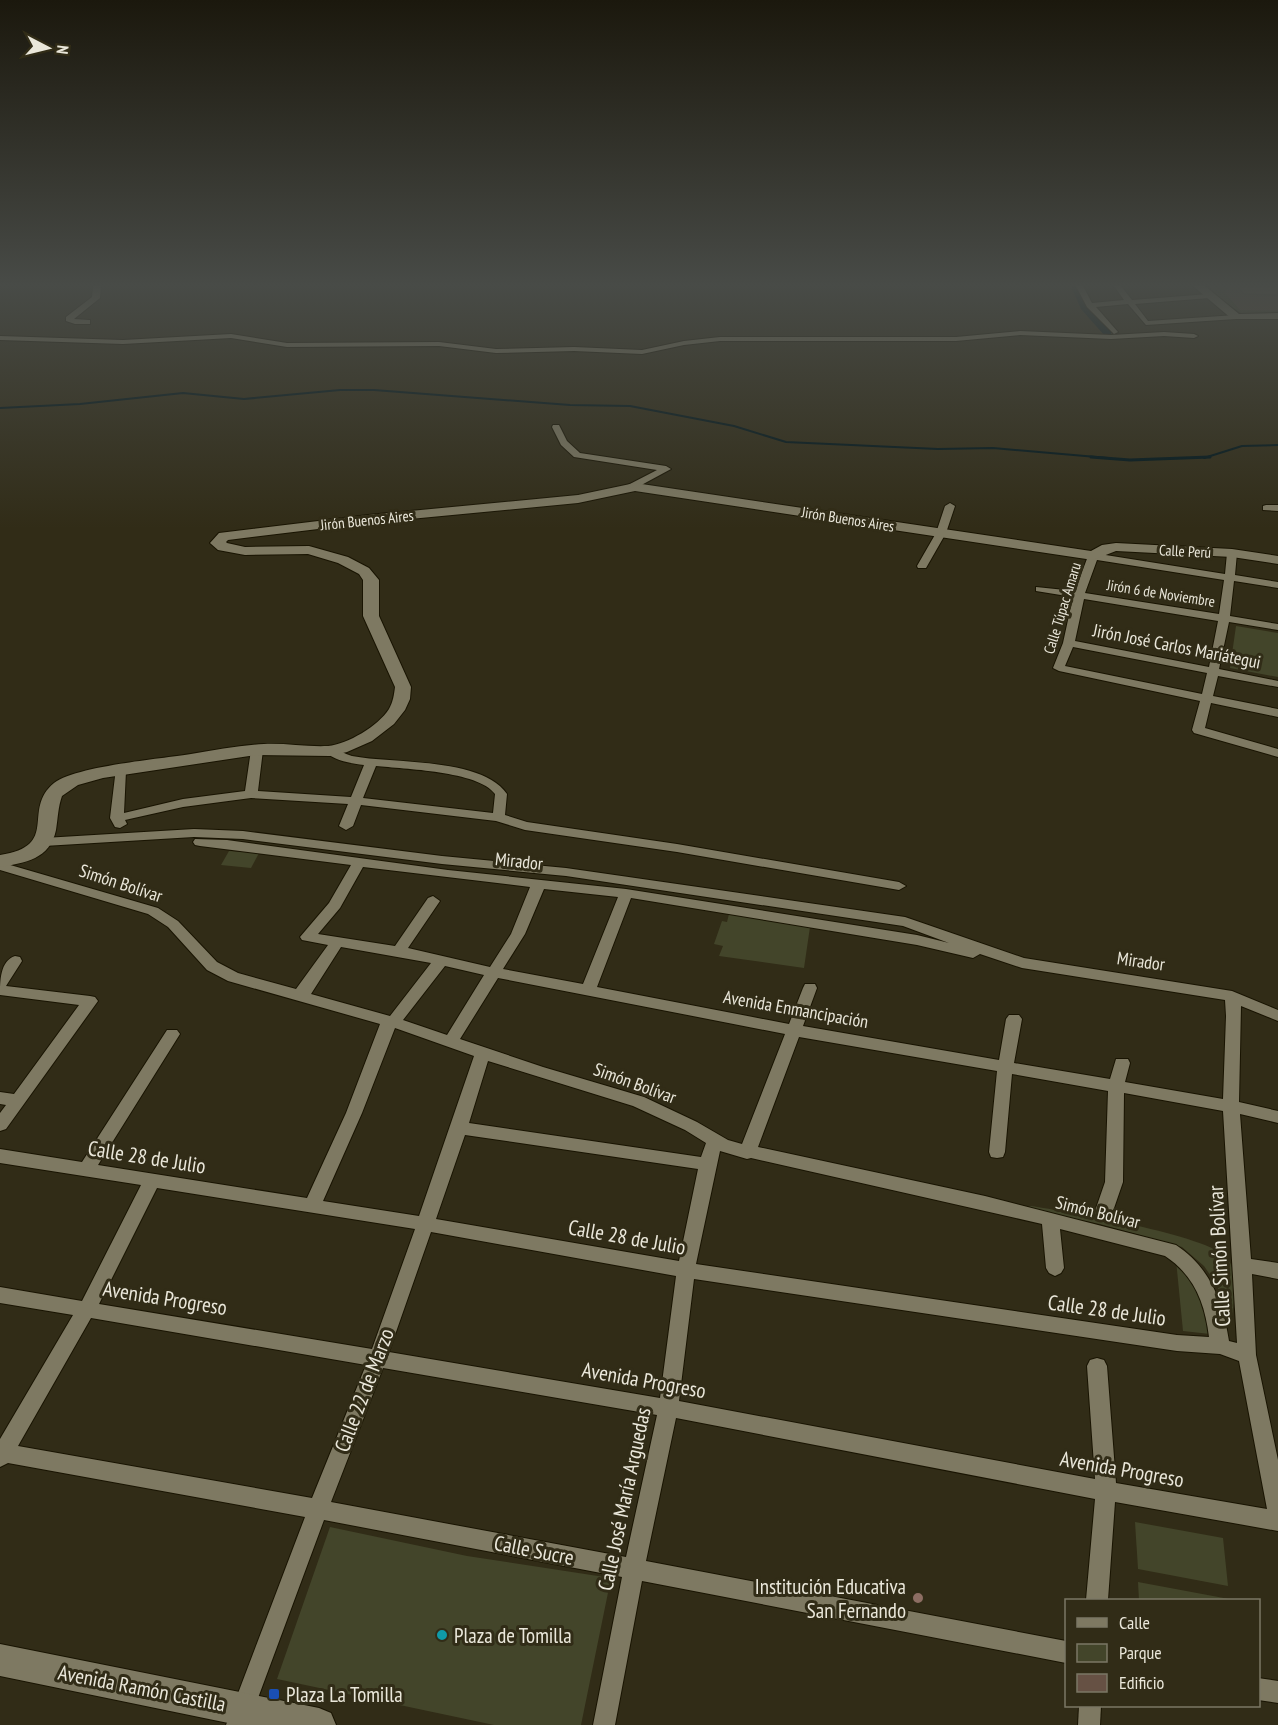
<svg xmlns="http://www.w3.org/2000/svg" width="1278" height="1725" font-family="'PT Sans Narrow',sans-serif">
<rect width="100%" height="100%" fill="#312c17"/>
<g fill="#43452a">
<path d="M1207,286H1278V314L1241,313L1211,293Z"/>
<path d="M1236,626L1278,633V677L1230,668Z"/>
<path d="M229,851L259,853L251,868L221,865Z"/>
<path d="M729,914L810,927L804,968L719,956L723,946L714,944L722,921L727,922Z"/>
<path d="M1031,1206C1065,1211 1209,1235 1227,1258C1239,1273 1234,1300 1232,1317L1226,1314L1217,1285L1204,1266L1182,1247L1100,1224L1025,1208Z"/>
<path d="M1176,1260L1200,1293L1210,1334L1183,1331Z"/>
<path d="M1135,1522L1223,1538L1228,1586L1138,1569Z"/>
<path d="M330,1527L467,1556L611,1578L581,1725H494L277,1679Z"/>
<path d="M1138,1582L1229,1599V1600H1139Z"/>
</g>
<g fill="none" stroke-linecap="round" stroke-linejoin="round">
<g stroke="#00161b" stroke-width="2">
<path d="M0,408L80,404L183,393L244,399L340,390H374L570,405L630,406L734,426L786,442L938,449L993,448L1108,458"/>
<path d="M1204,458L1242,446L1278,445"/>
</g>
<path stroke="#00161b" stroke-width="3" d="M1091,457L1130,460L1210,457"/>
<path fill="#00161b" fill-rule="evenodd" d="M1071,286H1078L1085,305L1111,332V336H1105L1081,309Z"/>
<defs>
<g id="street">
<path d="M93,286H101L100,298L74,319L90,320V324H75L66,321V317L92,297Z"/>
<path d="M1076,286H1083L1092,303L1124,300L1114,286H1121L1132,300L1209,294L1213,296L1209,298L1135,304L1148,321L1236,315L1240,317L1236,319L1146,325L1128,304L1096,307L1118,332L1114,334L1087,307Z"/>
<path d="M1020,331L1111,335L1164,332L1194,334L1198,336L1194,338L1164,336L1111,339L1020,335L956,341H720L684,345L642,354L574,351L496,353L439,346L287,347L231,338L123,344L0,340V336L123,340L231,334L287,343L439,342L496,349L574,347L642,350L684,341L720,337H956Z"/>
<path d="M553,425H559L567,441L580,453L666,466L671,469L634,489H628V485L657,470L574,457L561,445L552,427Z"/>
<path d="M950,503L955,506L946,533L926,568H918L917,566L936,533L945,506Z"/>
<path d="M1266,505H1278V511L1263,510V506Z"/>
<path d="M1232,550L1237,553L1235,575L1278,582V588L1234,581L1230,616L1278,624V630L1229,622L1219,669L1278,681V687L1218,676L1213,696L1278,709V717L1211,703L1205,728L1278,749V757L1194,733L1192,730L1200,701L1059,671L1053,668L1063,643L1073,597L1036,591V587L1075,591L1088,556L1093,553L1225,574L1227,553ZM1097,560L1224,580L1219,614L1085,593ZM1084,599L1218,621L1209,667L1075,641ZM1073,647L1207,673L1202,694L1065,666Z"/>
<path d="M257,746L263,750L258,791L351,797L364,765C349,763 335,761 324,751L330,747C338,749 344,754 352,756C393,764 482,757 507,794L505,815L527,822L677,844L899,882L906,886L899,890L677,852L525,830L496,821L361,805L353,826L346,830L339,826L348,804L251,798L183,807L125,820L127,824L120,828L115,827L110,818L116,768L120,767L126,771L124,813L183,799L245,791L251,750ZM376,766C403,769 479,771 495,794L493,813L363,798Z"/>
<path d="M194,829L243,831L442,856L566,868L905,917L1024,958L1232,991L1278,1010V1021L1241,1006L1239,1102L1278,1111V1123L1240,1114L1251,1259L1278,1263V1279L1252,1274L1256,1355L1278,1460V1531L1115,1502L1108,1600H1086L1095,1499L676,1418L646,1561L1066,1641V1663L642,1581L615,1725H593L622,1577L324,1520L248,1725H226L305,1517L8,1463L0,1467V1439L73,1315L0,1303V1287L82,1301L141,1185L0,1163V1149L82,1162L167,1030H177L180,1034L98,1165L307,1198L346,1113L380,1024L228,981L207,970L168,927L148,914L0,870V862L158,908L178,921L217,962L238,973L296,989L328,945L302,940L300,937L329,903L351,865L200,846L195,845L193,842L195,839L227,840L448,870L626,889L917,935L949,943L903,926L566,876L442,864L243,839L194,837L44,846L37,842L44,838ZM363,867L530,887L511,934L490,967L408,948L440,901L433,896L428,898L395,946L318,934L340,908ZM544,889L618,897L583,984L503,969L525,934ZM631,898L917,945L973,958L980,954L1022,968L1225,1000L1226,1016L1223,1099L1125,1082L1130,1063L1128,1059H1116L1110,1079L1014,1063L1022,1019L1019,1015H1009L1006,1019L999,1060L803,1026L817,988L815,984H805L803,988L789,1024L597,987ZM341,947L431,963L390,1016L311,994ZM445,966L484,975L447,1035L403,1020ZM498,978L785,1034L742,1144L728,1140L697,1122L644,1097L543,1067L460,1039ZM395,1028L474,1056L419,1216L323,1201L362,1113ZM799,1037L997,1071L989,1152L991,1157L997,1158L1003,1157L1005,1152L1012,1074L1108,1091L1105,1182L1094,1214L1097,1219L1103,1221L1109,1219L1112,1214L1123,1182L1124,1093L1223,1111L1237,1343L1229,1341C1223,1302 1210,1267 1176,1245L985,1196L758,1147ZM488,1061L633,1106L685,1130L706,1143L701,1157L469,1123ZM465,1135L698,1169L679,1261L436,1219ZM720,1151L747,1159L751,1158L1042,1224L1046,1268L1049,1273L1055,1276L1061,1273L1064,1268L1060,1229L1165,1256C1194,1275 1205,1303 1209,1337L1177,1335L696,1264ZM157,1188L415,1229L372,1349L99,1304ZM431,1232L676,1276L660,1398L389,1352ZM694,1279L1177,1351L1220,1354L1239,1361L1267,1509L1116,1483L1107,1366L1104,1360L1097,1358L1090,1360L1087,1366L1095,1479L679,1401ZM91,1318L366,1365L312,1498L18,1446ZM383,1368L657,1415L626,1557L331,1502Z"/>
<path d="M15,956L20,957L22,961L6,986L90,996L95,997L98,1001L6,1129L0,1131V1113L6,1105L0,1104V1092L14,1094L79,1005L0,995C0,981 0,961 15,956Z"/>
<path d="M1258,1678L1278,1681V1703L1258,1700Z"/>
<path d="M1079,1706H1101L1100,1725H1078Z"/>
</g>
<g id="secondary">
<path d="M1193,286H1205L1239,314L1278,313V319H1232Z"/>
<path d="M635,483L1091,551L1102,545L1116,543L1232,549L1278,556V564L1232,557L1116,551L1093,560L635,491L578,503L368,523L228,540L226,542L227,543L245,547L309,546L348,557L369,568L379,580V616L411,687L410,699L405,710L394,724L372,741L347,752L330,756L256,755L103,778L78,785L62,796C58,807 58,818 56,830C50,859 25,863 0,867V855C61,846 21,810 54,783C76,766 160,759 191,754C215,750 240,745 264,744C285,743 306,747 328,746C348,744 378,726 389,709C393,702 394,695 395,687L363,616V580L359,574L338,563L308,554L245,555L218,550L210,543L219,533L368,515L578,495Z"/>
<path d="M0,1644L319,1708L331,1713L336,1725H238L0,1676Z"/>
</g>
</defs>
<use href="#street" stroke="#191402" stroke-width="2"/>
<use href="#secondary" stroke="#191402" stroke-width="2"/>
<use href="#street" fill="#7e7962" fill-rule="evenodd"/>
<use href="#secondary" fill="#7e7962" fill-rule="evenodd"/>
</g>
<path fill="#58463a" d="M1228,286H1278V311L1240,310L1226,294Z"/>
<path fill="#665144" stroke="#473930" stroke-width="1.5" d="M1237,286H1278V295L1244,294Z"/>
<linearGradient id="sky" x2="0" y2="1"><stop stop-color="#1b180d"/><stop offset="0.54" stop-color="#484b47"/><stop offset="1" stop-color="#484b47" stop-opacity="0"/></linearGradient>
<rect width="1278" height="528" fill="url(#sky)"/>
<circle fill="#8d6e63" stroke="#312c17" stroke-width="2" cx="918" cy="1598" r="6"/>
<circle fill="#0f9aa8" stroke="#312c17" stroke-width="2" cx="442" cy="1635" r="6"/>
<rect fill="#1a4fb4" stroke="#312c17" stroke-width="2" x="268" y="1688" width="12" height="12" rx="3"/>
<g text-anchor="middle" dominant-baseline="central" stroke-width="6" stroke-linejoin="round" paint-order="stroke">
<g font-size="15" fill="#eae7da" stroke="#312c17">
<text transform="translate(848 519) rotate(9)">Jirón Buenos Aires</text>
<text transform="translate(367 520) rotate(-6)">Jirón Buenos Aires</text>
<text transform="translate(1185 551) rotate(3)">Calle Perú</text>
<text transform="translate(1161 593) rotate(9)">Jirón 6 de Noviembre</text>
<text transform="translate(1062 608) rotate(-73)">Calle Túpac Amaru</text>
</g>
<g font-size="18" fill="#eae7da" stroke="#312c17">
<text transform="translate(1177 646) rotate(11)">Jirón José Carlos Mariátegui</text>
<text transform="translate(519 861) rotate(6)">Mirador</text>
<text transform="translate(121 883) rotate(18)">Simón Bolívar</text>
<text transform="translate(1141 961) rotate(8)">Mirador</text>
<text transform="translate(796 1009) rotate(10)">Avenida Enmancipación</text>
<text transform="translate(635 1083) rotate(20)">Simón Bolívar</text>
<text transform="translate(1098 1212) rotate(14)">Simón Bolívar</text>
</g>
<g font-size="21" fill="#eae7da" stroke="#312c17">
<text transform="translate(147 1157) rotate(9)">Calle 28 de Julio</text>
<text transform="translate(627 1237) rotate(10)">Calle 28 de Julio</text>
<text transform="translate(1219 1256) rotate(-93)">Calle Simón Bolívar</text>
<text transform="translate(165 1298) rotate(9)">Avenida Progreso</text>
<text transform="translate(1107 1310) rotate(8)">Calle 28 de Julio</text>
<text transform="translate(644 1380) rotate(10)">Avenida Progreso</text>
<text transform="translate(364 1390) rotate(-69)">Calle 22 de Marzo</text>
<text transform="translate(1122 1469) rotate(10)">Avenida Progreso</text>
<text transform="translate(624 1499) rotate(-78)">Calle José María Arguedas</text>
<text transform="translate(534 1550) rotate(11)">Calle Sucre</text>
<text transform="translate(142 1688) rotate(11)">Avenida Ramón Castilla</text>
</g>
<g font-size="21" fill="#eae7da" stroke="#312c17" text-anchor="start">
<text x="906" y="1586" text-anchor="end">Institución Educativa<tspan x="906" dy="24">San Fernando</tspan></text>
<text x="454" y="1635">Plaza de Tomilla</text>
<text x="286" y="1694">Plaza La Tomilla</text>
</g>
</g>
<rect x="1065" y="1599" width="195" height="108" fill="#312c17" stroke="#7b7765" stroke-width="1.5"/>
<rect x="1077" y="1618" width="30" height="9" fill="#7e7962" stroke="#7b7765" stroke-width="1.5"/>
<text x="1119" y="1629" font-size="18" fill="#eae7da">Calle</text>
<rect x="1077" y="1644" width="30" height="18" fill="#43452a" stroke="#7b7765" stroke-width="1.5"/>
<text x="1119" y="1659" font-size="18" fill="#eae7da">Parque</text>
<rect x="1077" y="1674" width="30" height="18" fill="#665144" stroke="#7b7765" stroke-width="1.5"/>
<text x="1119" y="1689" font-size="18" fill="#eae7da">Edificio</text>
<g transform="translate(48 48) rotate(97)" stroke="#312c17" stroke-width="4.5" paint-order="stroke">
<path d="M0-4.5L10 22L0 15L-10 22Z" fill="#eae7da"/>
<text y="-9" font-size="16" font-weight="bold" text-anchor="middle" fill="#eae7da">N</text>
</g>
</svg>
